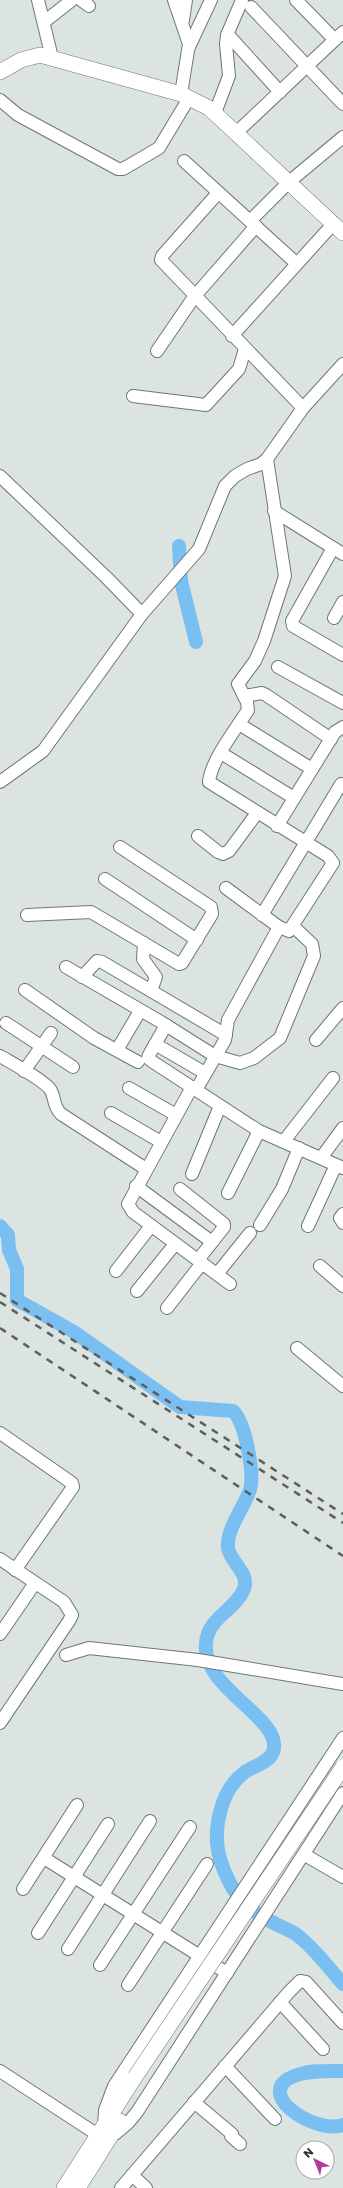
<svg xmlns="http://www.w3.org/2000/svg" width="343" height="2188" font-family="Poppins,sans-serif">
<rect width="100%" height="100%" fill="#dbe4e1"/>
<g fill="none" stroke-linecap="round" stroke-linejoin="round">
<g stroke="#7abff2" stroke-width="14">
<path d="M179,546L181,581L196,642"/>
<path d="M0,1226L8,1235L9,1250L17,1269V1300L74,1332L180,1407L233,1411C245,1422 253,1468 251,1485C249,1502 226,1526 228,1548C230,1562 250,1573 244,1589C235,1611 208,1617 206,1643C201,1689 285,1719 273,1752C269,1763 253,1766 245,1772C220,1790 212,1831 220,1859C230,1890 242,1907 272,1922C280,1927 289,1929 297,1935C315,1949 328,1967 343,1984"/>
<path d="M343,2071C329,2071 311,2070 297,2075C249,2091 314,2135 343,2125"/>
</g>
<defs>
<g id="minor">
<path d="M38,0L52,58"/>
<path d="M81,0L89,6"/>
<path d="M174,0L189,44L181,94"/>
<path d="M296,0L335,40"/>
<path d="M251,7L343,104"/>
<path d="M183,20L186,0"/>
<path d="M44,22L72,0"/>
<path d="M231,38L280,92"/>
<path d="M189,47L211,0"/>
<path d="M0,100L18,115L118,169H123L159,148L189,98"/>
<path d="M215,113L229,76L226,44L227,35L242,0"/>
<path d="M236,133L343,32"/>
<path d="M184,161L296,263"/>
<path d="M218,193L162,256L161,260L303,408"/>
<path d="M250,221L289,182L343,137"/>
<path d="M232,336L333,224"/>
<path d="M157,351L194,297L256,226"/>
<path d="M133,396L206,405L239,369L245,349"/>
<path d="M0,476L107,578L142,614"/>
<path d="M274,511L343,554"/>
<path d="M333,548L292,621L293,626L343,655"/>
<path d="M334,618L343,602"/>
<path d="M278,667L343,703"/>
<path d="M244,696L262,693L266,695L331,739"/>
<path d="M239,724L312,769"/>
<path d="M221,753L294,798"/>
<path d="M0,782L43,751L142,614L199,549L225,486L235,476L247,469L261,464L267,459L303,408L343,364"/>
<path d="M277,826L335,732L343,727"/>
<path d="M198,836L218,852L223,854L229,851L257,813"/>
<path d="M105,879L197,940"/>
<path d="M226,888L279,927L289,931L333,863L328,856L209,782C211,760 236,729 248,710L247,702L238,684L255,661L264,641L285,576L267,459"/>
<path d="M27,915L91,912L179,964L182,963L212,914L211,907L120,847"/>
<path d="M262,915L341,784"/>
<path d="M144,943L143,959L156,977L151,991"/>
<path d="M66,967L161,1022L215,1056L240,1063L254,1058L280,1038L314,956L312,944L294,927"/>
<path d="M82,977L97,961L102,962L226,1035"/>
<path d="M25,990L94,1038L138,1062"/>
<path d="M6,1023L73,1067"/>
<path d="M166,1025L149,1055L148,1058L153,1062L259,1131L343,1168"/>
<path d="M316,1040L343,1008"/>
<path d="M155,1044L205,1073"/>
<path d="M117,1050L140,1011"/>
<path d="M0,1056C12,1063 42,1079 50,1089C56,1098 52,1105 61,1114L146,1169"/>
<path d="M24,1071L51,1033"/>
<path d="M192,1087L128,1204L133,1212L230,1284"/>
<path d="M129,1088L176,1115"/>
<path d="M196,1090L225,1040L228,1020L279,927"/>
<path d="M111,1113L161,1142"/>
<path d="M284,1141L333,1078"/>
<path d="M321,1158L343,1128"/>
<path d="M192,1174L220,1106"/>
<path d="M136,1186L212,1242"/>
<path d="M180,1189L224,1224V1227L198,1260"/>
<path d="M228,1193L259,1131"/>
<path d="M343,1214L340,1218L343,1223"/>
<path d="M260,1225L282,1189L299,1148"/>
<path d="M308,1226L336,1165"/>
<path d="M320,1266L343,1286"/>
<path d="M116,1271L151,1226"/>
<path d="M217,1274L250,1233"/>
<path d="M137,1291L175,1244"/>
<path d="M167,1308L202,1263"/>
<path d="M297,1348L343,1386"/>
<path d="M0,1433L72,1483L73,1487L15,1570"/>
<path d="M0,1559L64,1602L72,1615L69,1621L0,1723"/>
<path d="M0,1634L35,1583"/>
<path d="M66,1655L89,1648L198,1660L343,1684"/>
<path d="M305,1855L343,1877"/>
<path d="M44,1858L227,1973"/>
<path d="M23,1889L77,1805"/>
<path d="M38,1933L108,1824"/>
<path d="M68,1949L150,1821"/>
<path d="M100,1965L190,1827"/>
<path d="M128,1985L207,1864"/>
<path d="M280,2002L323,2049"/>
<path d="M225,2066L275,2119"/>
<path d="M0,2071L98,2135"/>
<path d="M194,2102L232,2134L231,2136L240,2144"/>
<path d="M104,2126L105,2110L114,2086L343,1738"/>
<path d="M115,2134L128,2123L137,2112L343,1793"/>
<path d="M132,2175L146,2188"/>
<path d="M121,2188L289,1992L300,1981L306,1982L343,2023"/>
</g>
<g id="major">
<path d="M0,72L21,60L40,55L181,94L209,108L343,233"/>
<path d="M64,2188L135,2077"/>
<path d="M78,2188L120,2121"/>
</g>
</defs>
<use href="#minor" stroke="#6f7775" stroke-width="14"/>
<use href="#major" stroke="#6f7775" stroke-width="16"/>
<use href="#minor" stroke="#fff" stroke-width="12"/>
<use href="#major" stroke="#fff" stroke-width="15"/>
<g stroke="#5a5e5d" stroke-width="2.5" stroke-dasharray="7 7" stroke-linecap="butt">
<path d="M0,1293L343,1514"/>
<path d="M0,1302L343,1523"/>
<path d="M0,1328L343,1556"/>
</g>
<defs>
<path id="major-bridge" d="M135,2077L343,1767"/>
</defs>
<use href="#major-bridge" stroke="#6f7775" stroke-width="16" stroke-linecap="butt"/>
<use href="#major-bridge" stroke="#fff" stroke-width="15"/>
</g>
<g transform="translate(315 2160) rotate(317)"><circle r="19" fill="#ffffff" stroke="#aaabab"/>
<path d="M0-3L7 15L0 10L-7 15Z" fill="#b13e99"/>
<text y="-6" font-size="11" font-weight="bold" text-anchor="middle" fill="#2a2d2c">N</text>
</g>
</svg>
